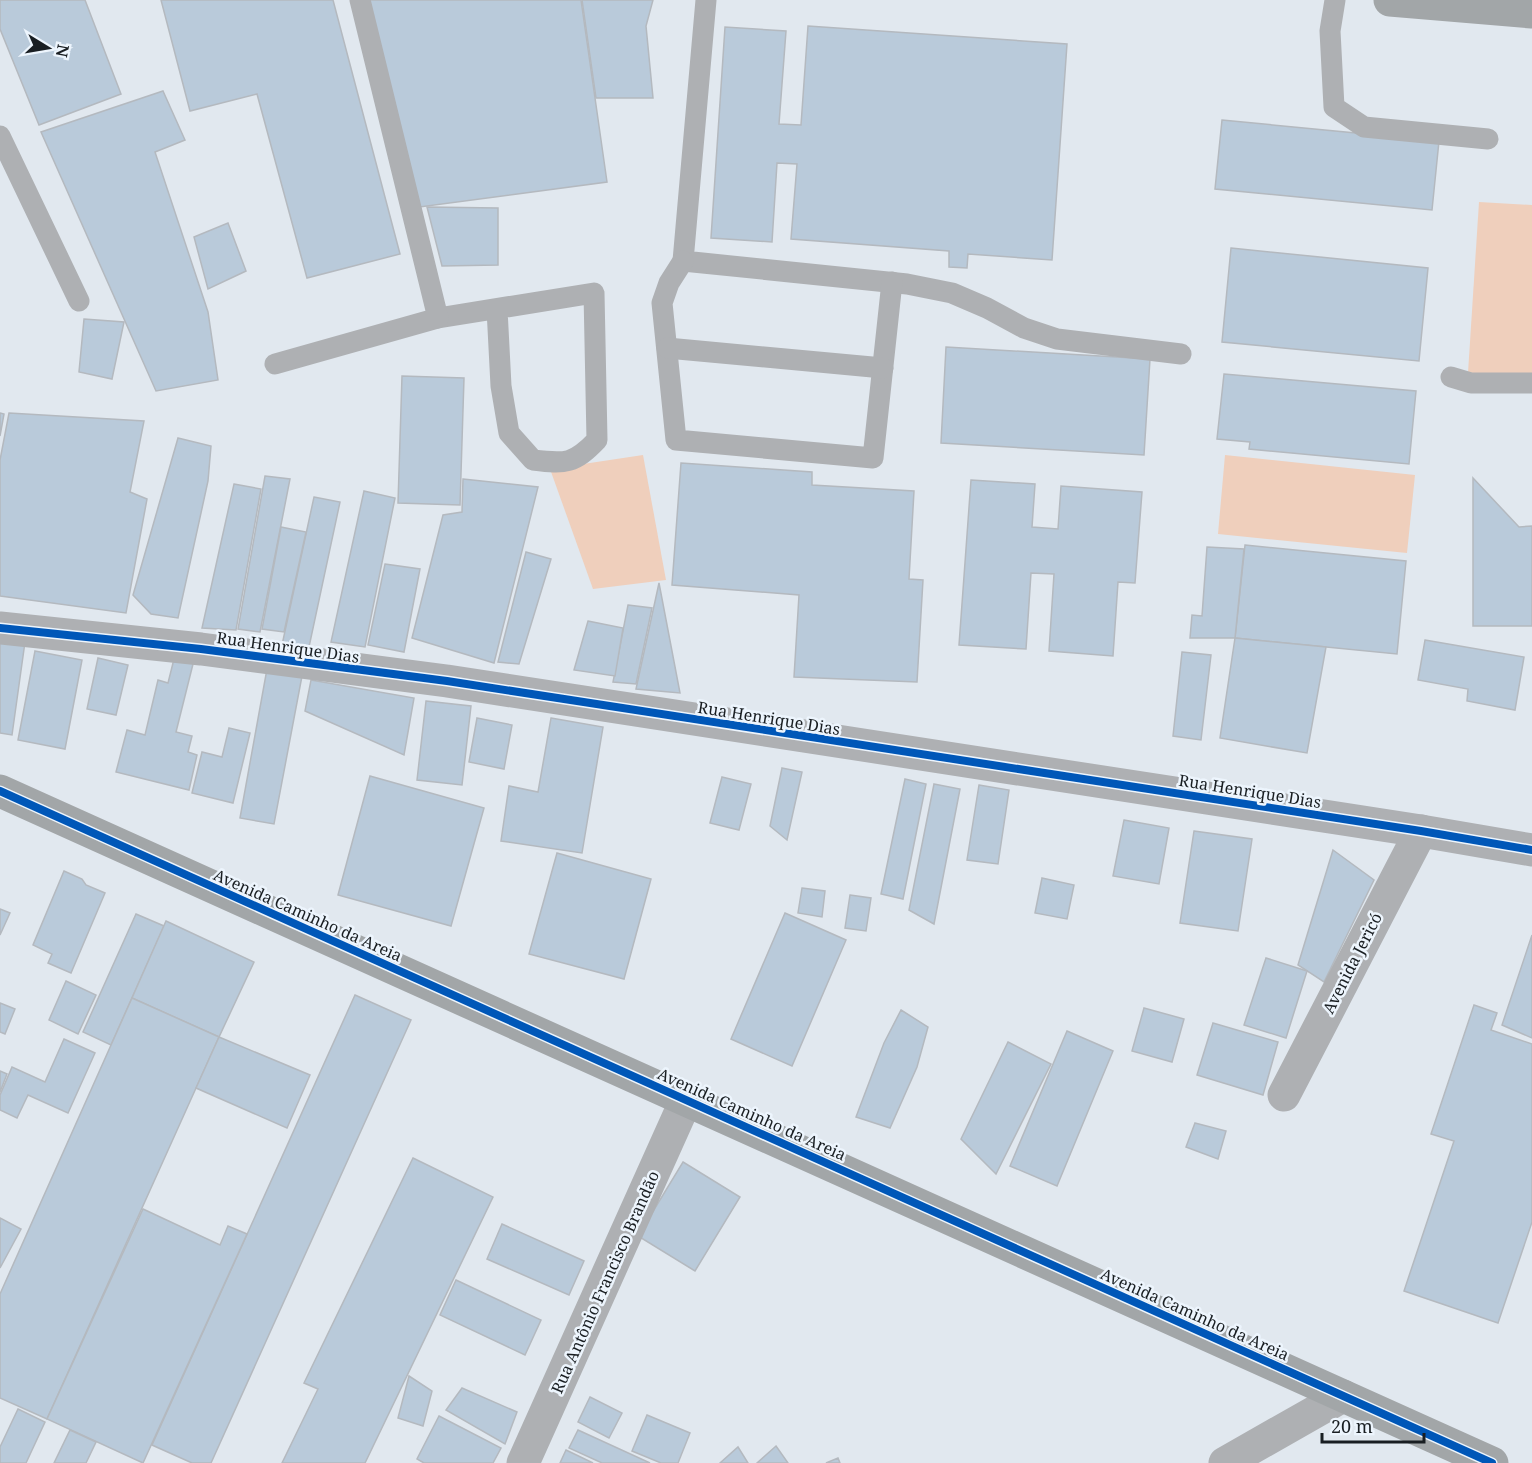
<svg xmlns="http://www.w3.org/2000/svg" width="1532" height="1463" font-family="'Noto Serif',serif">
<rect width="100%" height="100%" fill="#e1e8ef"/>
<g fill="#efcfbc">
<path d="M1479,202L1532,205V374L1468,373Z"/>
<path d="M643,455L666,580L593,589L550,469Z"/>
<path d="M1225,455L1415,475L1407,553L1218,534Z"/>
</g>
<g fill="#b9cada" stroke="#b4b9bf" stroke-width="1.5">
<path d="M0,0H85L121,94L39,125L0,29Z"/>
<path d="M161,0H333L400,254L307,278L257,94L190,111Z"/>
<path d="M366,0H581L607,182L412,208Z"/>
<path d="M582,0H653L646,26L653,98H596Z"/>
<path d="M808,26L1067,44L1052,260L968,254L967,268L949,267V251L791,239L797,164L777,163L772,242L711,238L725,27L786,31L779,124L801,125Z"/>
<path d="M163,91L185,140L155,152L208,312L218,380L156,391L41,132Z"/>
<path d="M1222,120L1439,141L1432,210L1215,189Z"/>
<path d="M427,207L498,208V265L442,266Z"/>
<path d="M228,223L246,271L208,289L194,237Z"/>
<path d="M1231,248L1428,268L1419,361L1222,342Z"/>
<path d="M84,319L124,322L112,379L79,372Z"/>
<path d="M946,347L1150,359L1144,455L941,443Z"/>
<path d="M1224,374L1416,391L1409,464L1249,449L1250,442L1217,439Z"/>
<path d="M402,376L464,378L460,505L398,503Z"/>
<path d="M0,413L4,414L0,436Z"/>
<path d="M9,413L144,421L130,492L147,499L126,613L0,596V460Z"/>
<path d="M178,438L211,446L208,481L178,618L151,614L133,595Z"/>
<path d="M681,463L812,472V485L914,491L909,579L923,580L917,682L794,677L799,595L672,585Z"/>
<path d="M265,476L290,479L260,632L238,629Z"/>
<path d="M1473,478L1519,527L1532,526V626H1473Z"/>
<path d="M463,479L538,487L494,663L412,638L443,515L462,512Z"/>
<path d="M971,480L1035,484L1032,527L1058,529L1061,486L1142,492L1135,583L1118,582L1113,656L1049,651L1054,574L1031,573L1026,649L959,645Z"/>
<path d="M234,484L261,489L236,630L202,628Z"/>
<path d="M364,491L395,498L365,647L331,642Z"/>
<path d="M314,497L340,502L309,647L282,645Z"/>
<path d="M281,527L306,532L284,632L262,629Z"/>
<path d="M1245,545L1406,561L1397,654L1235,638Z"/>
<path d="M1207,547L1244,549L1235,638H1190L1192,615L1202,616Z"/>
<path d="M526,552L551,559L519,664L498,662Z"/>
<path d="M385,564L420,569L404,652L368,645Z"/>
<path d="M659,583L680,693L636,689Z"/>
<path d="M628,605L652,608L636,684L613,682Z"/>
<path d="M588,621L623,628L615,676L574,670Z"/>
<path d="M1235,638L1326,647L1307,753L1220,738Z"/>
<path d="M0,639L25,642L12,735L0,733Z"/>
<path d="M1425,640L1524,657L1515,710L1467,701L1468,689L1418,680Z"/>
<path d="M35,651L82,660L65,749L18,740Z"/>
<path d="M1182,652L1211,655L1201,740L1173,736Z"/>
<path d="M175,655L194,660L176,732L192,736L188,752L197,755L189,790L116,772L127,730L145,735L158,680L168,683Z"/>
<path d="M98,658L128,665L116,715L87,709Z"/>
<path d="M267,669L302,676L274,824L240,818Z"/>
<path d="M311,680L414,698L404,755L305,711Z"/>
<path d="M426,701L471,706L462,785L417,780Z"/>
<path d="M477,718L512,725L504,769L469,762Z"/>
<path d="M551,718L603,727L582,853L501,841L509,786L538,792Z"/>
<path d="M229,728L250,733L233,803L192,793L202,752L222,757Z"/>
<path d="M782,768L802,772L787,840L770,826Z"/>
<path d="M370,776L484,808L451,926L338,895Z"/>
<path d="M722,777L751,784L739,830L710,823Z"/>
<path d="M905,779L926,784L903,899L881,894Z"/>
<path d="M934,784L960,789L934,924L909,910Z"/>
<path d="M979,785L1009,790L998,864L967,860Z"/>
<path d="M1124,820L1169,828L1159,884L1113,876Z"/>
<path d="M1194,831L1252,839L1238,931L1180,923Z"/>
<path d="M1333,850L1374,880L1324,982L1298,965Z"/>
<path d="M557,853L651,879L624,979L529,954Z"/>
<path d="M64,871L82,879L86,885L105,893L71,973L48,963L52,954L33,945Z"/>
<path d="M1042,878L1074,885L1067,919L1035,913Z"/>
<path d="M802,888L825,891L822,917L798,913Z"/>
<path d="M850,895L871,898L866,931L845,928Z"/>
<path d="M0,909L10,913L0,935Z"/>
<path d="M785,913L846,940L792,1066L731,1039Z"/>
<path d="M136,914L164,926L111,1045L83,1032Z"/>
<path d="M166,921L254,962L219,1037L132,998Z"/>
<path d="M1532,935V1038L1502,1025Z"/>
<path d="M1266,958L1307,971L1286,1038L1244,1025Z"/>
<path d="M66,981L96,995L78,1034L49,1020Z"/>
<path d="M355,995L411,1020L211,1463H192L152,1445Z"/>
<path d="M132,998L219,1037L47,1419L0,1398V1294Z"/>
<path d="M0,1003L15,1009L5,1034L0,1032Z"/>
<path d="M1474,1005L1497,1013L1491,1030L1532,1044V1222L1498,1323L1404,1291L1454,1141L1431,1134Z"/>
<path d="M1144,1008L1184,1019L1172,1062L1132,1051Z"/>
<path d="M901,1010L928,1027L917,1067L890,1128L856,1117L884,1043Z"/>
<path d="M1213,1023L1278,1042L1263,1095L1197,1075Z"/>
<path d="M1067,1031L1113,1051L1057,1186L1010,1166Z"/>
<path d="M219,1037L310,1075L287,1128L196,1088Z"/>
<path d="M64,1039L95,1053L68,1113L28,1095L17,1118L0,1110V1095L12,1067L45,1082Z"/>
<path d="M1008,1042L1051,1064L996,1174L961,1139Z"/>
<path d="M0,1071L7,1074L0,1092Z"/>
<path d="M1195,1123L1226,1131L1218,1159L1186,1147Z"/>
<path d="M413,1158L493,1197L365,1463H282L318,1389L304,1383Z"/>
<path d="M683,1162L740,1197L695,1271L638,1236Z"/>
<path d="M143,1209L220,1245L228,1226L247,1234L143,1463L47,1419Z"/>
<path d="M0,1218L21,1229L0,1268Z"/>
<path d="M502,1224L584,1261L569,1295L487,1259Z"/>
<path d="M456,1280L541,1320L525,1355L440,1315Z"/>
<path d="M409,1376L432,1391L423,1426L398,1418Z"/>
<path d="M462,1388L517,1412L505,1444L446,1410Z"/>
<path d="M590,1397L622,1413L609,1438L578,1422Z"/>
<path d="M18,1409L45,1422L26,1463H0V1447Z"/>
<path d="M647,1415L690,1433L678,1463H661L632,1451Z"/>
<path d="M439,1416L501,1448L493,1463H424L417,1459Z"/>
<path d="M70,1430L96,1442L86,1463H54Z"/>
<path d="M578,1430L650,1463H602L569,1448Z"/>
<path d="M776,1446L788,1463H757Z"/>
<path d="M738,1447L748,1463H720Z"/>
<path d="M566,1450L593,1463H560Z"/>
<path d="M838,1458L840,1463H826Z"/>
</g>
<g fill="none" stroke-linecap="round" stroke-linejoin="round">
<g stroke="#aeb0b3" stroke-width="21">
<path d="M706,0L683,261L907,284L952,293L987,308L1024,328L1057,339L1181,354"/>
<path d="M1335,0L1330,31L1334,107L1364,127L1488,139"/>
<path d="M0,136L79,301"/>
<path d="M683,261L669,283L662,303L676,440L873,458L892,282"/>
<path d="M438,318L594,293L597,440C574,464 566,464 533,460L509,433L501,386L497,309"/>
<path d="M667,348L883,368"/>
<path d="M275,364L438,318L360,0"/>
<path d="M1451,377L1471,383H1532"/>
</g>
<g stroke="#aeb0b3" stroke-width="33">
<path d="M0,628L201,649L447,681L1421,831L1532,850"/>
<path d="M1284,1095L1421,831"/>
<path d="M523,1463L686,1100"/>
<path d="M1225,1463L1343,1396"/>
</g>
<g stroke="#a2a6a8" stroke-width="33">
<path d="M1390,0L1532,12"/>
<path d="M0,791L1492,1463"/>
</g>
<defs>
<g id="cycleway">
<path d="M0,628L201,649L447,681L1421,831L1532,850"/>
<path d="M0,791L1492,1463"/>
</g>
</defs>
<use href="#cycleway" stroke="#edf5fd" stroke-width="11"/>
<use href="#cycleway" stroke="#0057b8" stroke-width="8"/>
</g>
<g text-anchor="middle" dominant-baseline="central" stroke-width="5" stroke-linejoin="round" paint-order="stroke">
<g font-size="16" fill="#191e22" stroke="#edf5fd">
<text transform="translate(288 647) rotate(8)">Rua Henrique Dias</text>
<text transform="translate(769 718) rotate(9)">Rua Henrique Dias</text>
<text transform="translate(1250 791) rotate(9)">Rua Henrique Dias</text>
<text transform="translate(308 915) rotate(24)">Avenida Caminho da Areia</text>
<text transform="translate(1352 963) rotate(-63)">Avenida Jericó</text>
<text transform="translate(752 1114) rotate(24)">Avenida Caminho da Areia</text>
<text transform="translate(605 1282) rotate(-66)">Rua Antônio Francisco Brandão</text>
<text transform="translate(1195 1314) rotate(24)">Avenida Caminho da Areia</text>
</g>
</g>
<g transform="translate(48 48) rotate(101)" stroke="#edf5fd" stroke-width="4.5" paint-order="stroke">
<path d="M0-4.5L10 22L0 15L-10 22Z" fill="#191e22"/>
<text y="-9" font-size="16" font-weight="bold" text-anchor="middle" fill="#191e22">N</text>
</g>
<path d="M1322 1433v9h102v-9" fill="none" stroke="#191e22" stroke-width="3"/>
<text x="1331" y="1433" font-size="18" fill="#191e22" stroke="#edf5fd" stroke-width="4.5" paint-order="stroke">20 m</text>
</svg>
